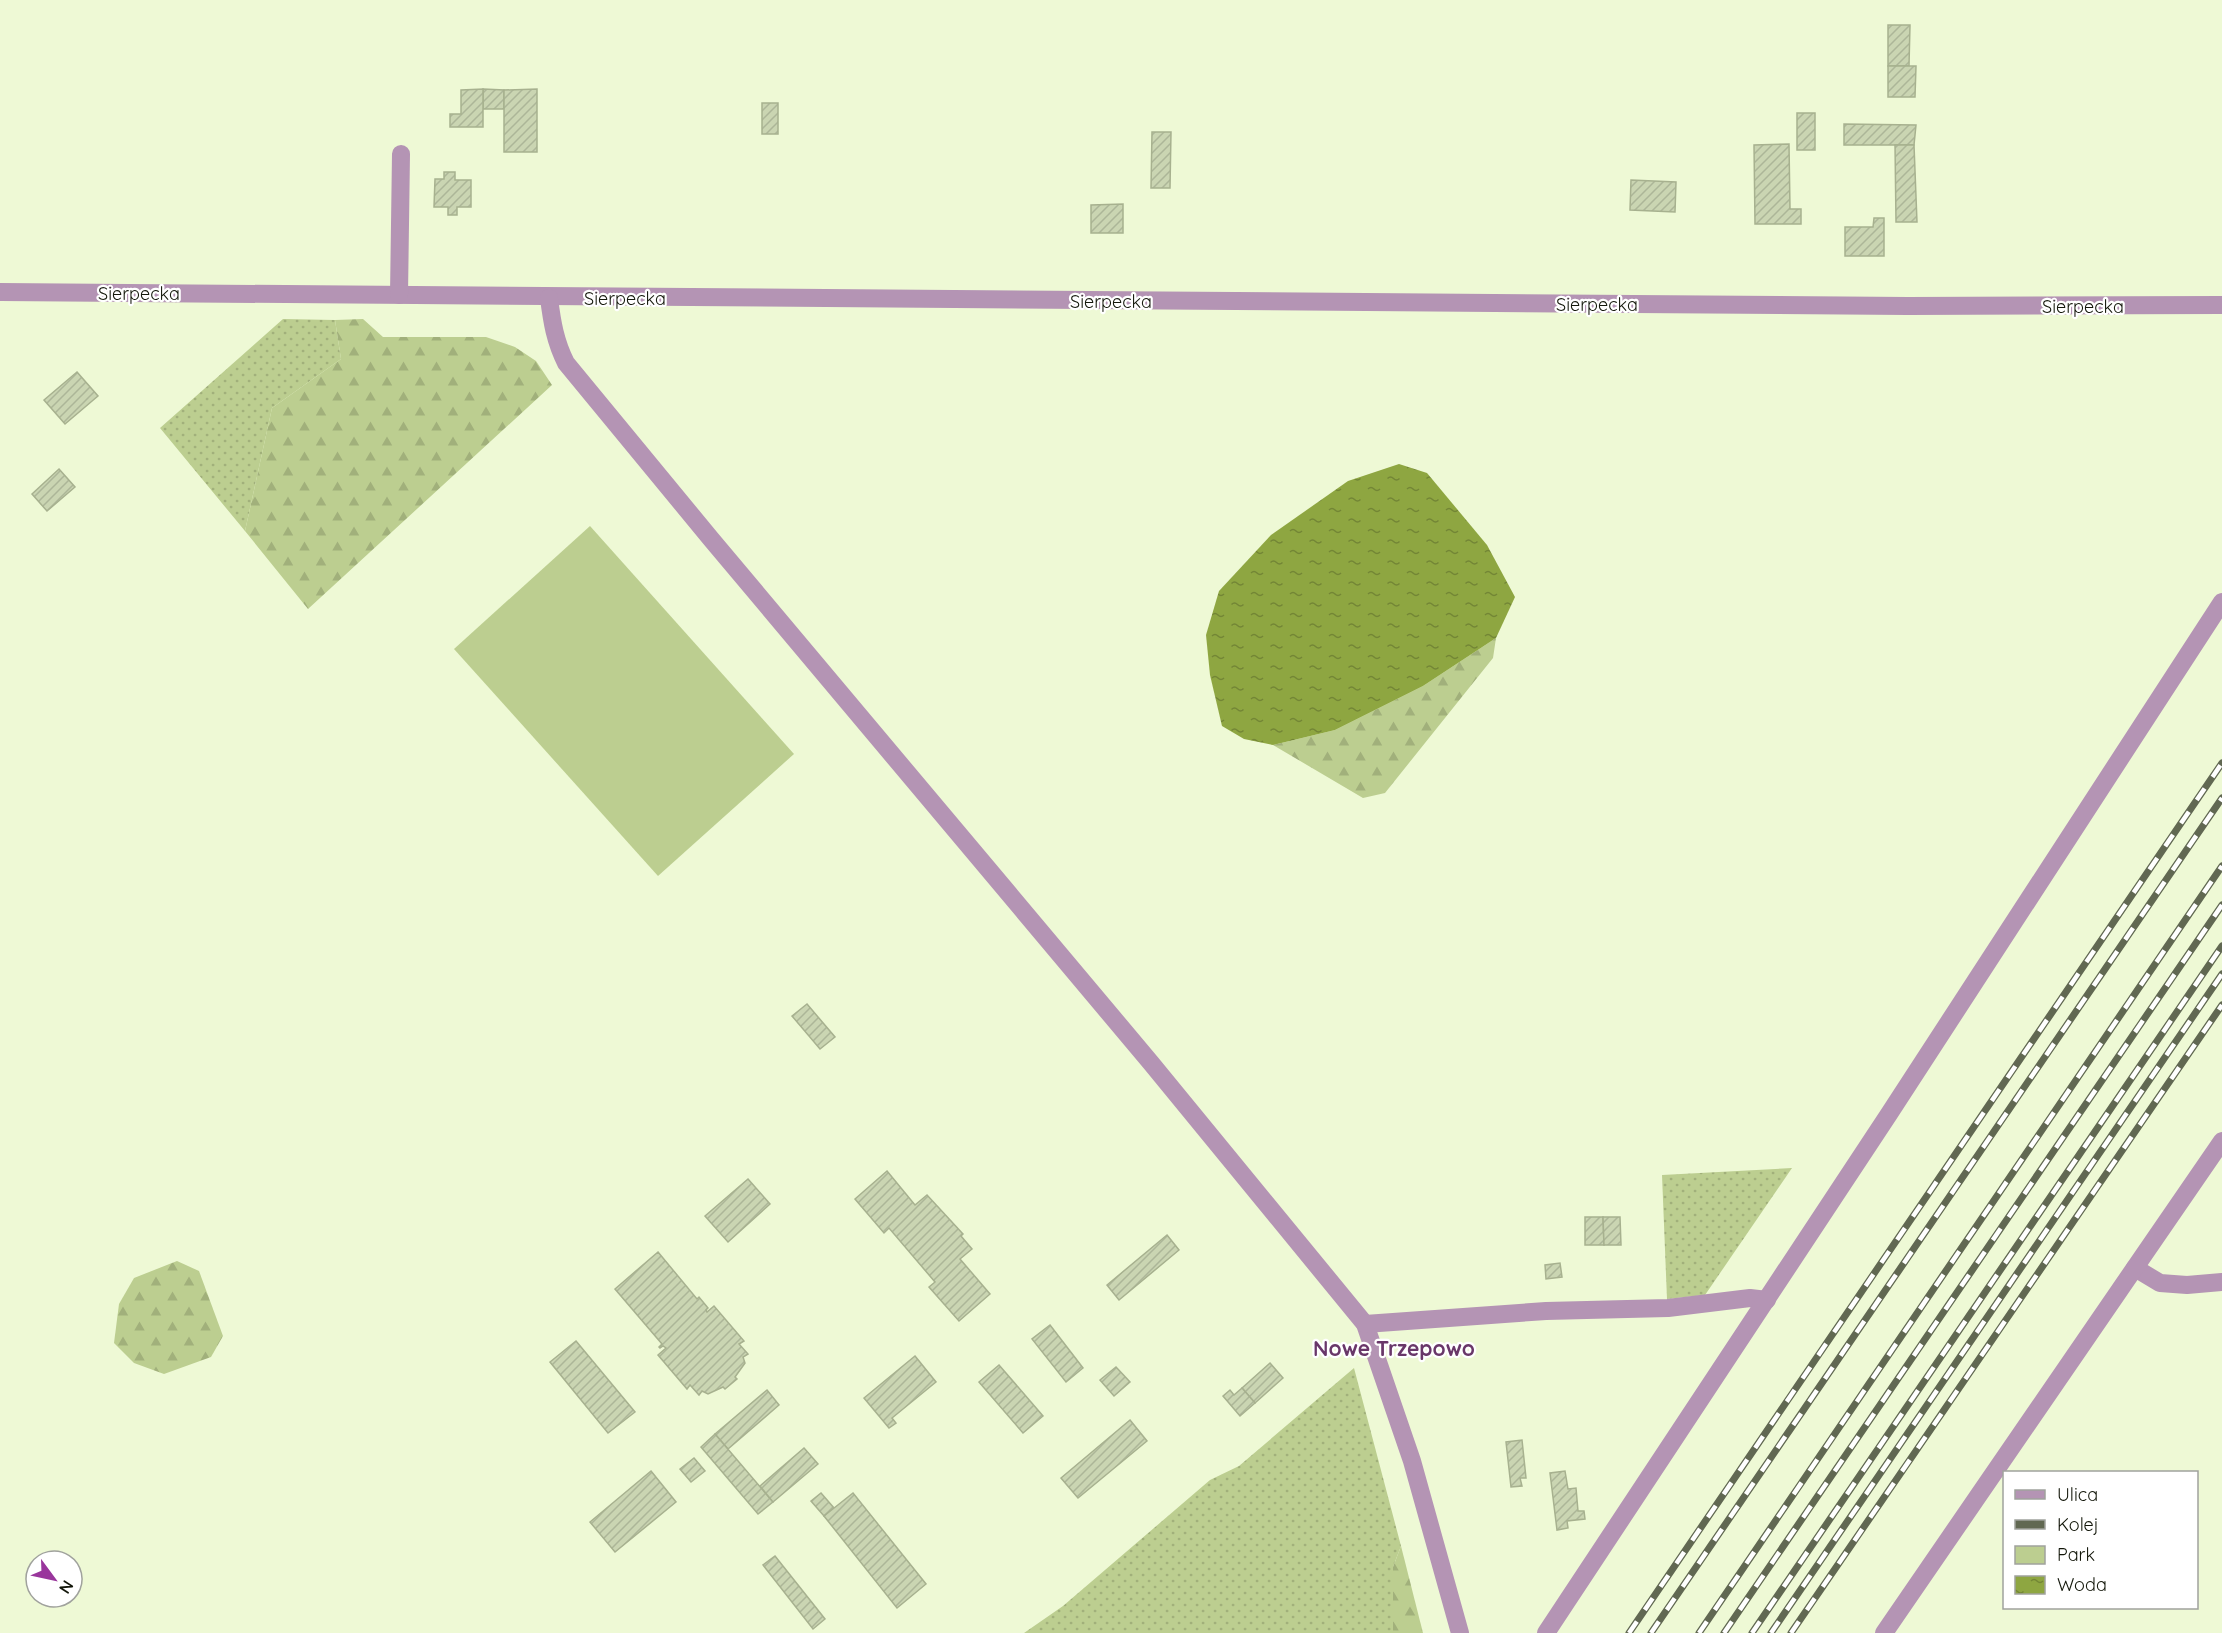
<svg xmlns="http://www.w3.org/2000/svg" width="2222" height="1633" font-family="Quicksand,sans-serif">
<defs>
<pattern id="grass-dots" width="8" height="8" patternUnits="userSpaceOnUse" patternTransform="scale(1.5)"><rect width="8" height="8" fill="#bcce90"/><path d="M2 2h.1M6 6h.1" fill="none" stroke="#a1b07b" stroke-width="1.8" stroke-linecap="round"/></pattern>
<pattern id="forest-firs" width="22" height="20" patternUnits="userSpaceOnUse" patternTransform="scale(1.5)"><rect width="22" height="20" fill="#bcce90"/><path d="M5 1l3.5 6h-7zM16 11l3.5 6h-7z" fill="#a1b07b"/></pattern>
<pattern id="water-ripples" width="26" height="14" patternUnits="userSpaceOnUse" patternTransform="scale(1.5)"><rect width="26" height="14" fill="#8ea641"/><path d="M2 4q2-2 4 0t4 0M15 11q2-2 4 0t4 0" fill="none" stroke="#738635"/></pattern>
<pattern id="building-hatch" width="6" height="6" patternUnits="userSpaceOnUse" patternTransform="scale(1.5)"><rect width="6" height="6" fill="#cad5b2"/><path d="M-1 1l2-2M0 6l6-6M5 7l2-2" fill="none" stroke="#acb698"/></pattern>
</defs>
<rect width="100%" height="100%" fill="#eef9d5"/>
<g fill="url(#grass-dots)">
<path d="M283,319L335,320L341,359L272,408L245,531L160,428Z"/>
<path d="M1792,1168L1705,1295L1667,1299L1662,1175Z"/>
<path d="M1354,1368L1401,1546L1393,1567V1633H1024L1063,1606L1210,1480L1239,1466Z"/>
</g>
<g fill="url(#forest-firs)">
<path d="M363,319L383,337H486L515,347L536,361L552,385L308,609L245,531L272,408L341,359L335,320Z"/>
<path d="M1496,638L1493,658L1385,793L1363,798L1273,745L1335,730L1423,686Z"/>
<path d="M177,1261L199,1271L223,1336L211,1357L164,1374L134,1363L114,1343L119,1304L134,1278Z"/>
<path d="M1401,1546L1423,1633H1393V1567Z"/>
</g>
<path fill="#bcce90" d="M590,526L794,754L658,876L454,649Z"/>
<path fill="url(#water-ripples)" d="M1399,464L1427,473L1487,545L1515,597L1496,638L1423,686L1335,730L1273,745L1244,739L1222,726L1210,675L1206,635L1219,591L1271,535L1348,481Z"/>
<g fill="url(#building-hatch)" stroke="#a7b18f" stroke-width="1.5">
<path d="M1888,25H1910L1909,66H1888Z"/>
<path d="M1888,66H1916L1915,97H1888Z"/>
<path d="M483,89L504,90V109H483Z"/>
<path d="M483,89V127H450V114H461V90Z"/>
<path d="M537,89V152H504V90Z"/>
<rect x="762" y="103" width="16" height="31"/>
<rect x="1797" y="113" width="18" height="37"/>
<path d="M1844,124L1916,125L1914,145H1844Z"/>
<path d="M1152,132H1171L1170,188H1151Z"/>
<path d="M1789,144L1790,209H1801V224H1755L1754,145Z"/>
<path d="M1895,145H1914L1917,222H1896Z"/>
<path d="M444,172H455V180H471V207H457V215H448V207H434L435,179H444Z"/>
<path d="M1631,180L1676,182L1675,212L1630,210Z"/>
<path d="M1123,204V233H1091V205Z"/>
<path d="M1874,218H1884V256H1845V227H1873Z"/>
<path d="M77,372L98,396L65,424L44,400Z"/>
<path d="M59,469L75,487L47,511L32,494Z"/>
<path d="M807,1004L835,1037L820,1049L792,1016Z"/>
<path d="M887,1171L915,1205L927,1195L963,1234L961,1236L972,1249L960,1259L990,1294L959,1321L929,1287L935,1282L889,1228L884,1233L855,1199Z"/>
<path d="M748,1179L770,1204L728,1242L705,1216Z"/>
<path d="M1585,1217H1603L1604,1245H1585Z"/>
<path d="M1603,1217H1620L1621,1245H1604Z"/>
<path d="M1167,1235L1179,1250L1119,1300L1107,1285Z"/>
<path d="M658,1252L697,1299L699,1297L708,1308L706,1310L707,1312L714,1306L744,1341L739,1344L748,1354L743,1357L745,1363L735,1377L737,1379L725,1389L723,1387L708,1394L702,1391L699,1395L690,1385L687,1389L658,1355L666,1348L663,1346L660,1348L659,1347L662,1344L615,1289Z"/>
<path d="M1560,1263L1562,1277L1546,1279L1545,1265Z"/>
<path d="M1050,1325L1083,1368L1066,1382L1032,1339Z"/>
<path d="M576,1341L635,1412L608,1433L550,1362Z"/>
<path d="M915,1356L936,1382L892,1418L896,1423L889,1428L864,1398Z"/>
<path d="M1270,1363L1283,1378L1255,1403L1242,1388Z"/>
<path d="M999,1365L1043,1416L1023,1433L979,1382Z"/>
<path d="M1116,1367L1130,1382L1114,1396L1100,1380Z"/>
<path d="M1242,1388L1255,1403L1240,1416L1223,1396L1230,1390L1234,1395Z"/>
<path d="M767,1390L779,1405L728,1449L715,1434Z"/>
<path d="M1130,1420L1147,1441L1078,1498L1061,1478Z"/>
<path d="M715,1434L773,1502L758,1514L701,1447Z"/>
<path d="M1522,1440L1526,1478H1520L1522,1486L1511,1487L1506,1442Z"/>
<path d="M804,1448L818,1464L773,1502L760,1486Z"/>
<path d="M694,1458L705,1471L691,1482L680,1469Z"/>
<path d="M651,1471L676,1502L615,1552L590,1522Z"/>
<path d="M1565,1471L1568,1489L1576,1488L1578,1511H1584L1585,1519L1567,1521L1568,1528L1557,1530L1550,1473Z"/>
<path d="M821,1493L834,1508L824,1516L811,1501Z"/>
<path d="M853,1493L926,1584L897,1608L824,1516Z"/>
<path d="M775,1556L825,1619L813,1629L763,1565Z"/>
</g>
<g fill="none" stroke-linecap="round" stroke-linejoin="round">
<g stroke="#b494b4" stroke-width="18">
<path d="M0,292L1908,306L2222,305"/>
<path d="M399,295L401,154"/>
<path d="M549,298C552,322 555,341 566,363L711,539L1151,1063L1365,1324L1412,1461L1460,1633"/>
<path d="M2135,1268L2160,1283L2187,1285L2222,1282"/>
<path d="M1365,1324L1546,1311L1668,1308L1750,1298L1767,1300"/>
<path d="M1546,1633L1889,1114L2222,602"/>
<path d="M1884,1633L2222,1141"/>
</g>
<defs>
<g id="rail">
<path d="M1629,1633L2222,763"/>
<path d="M1651,1633L2222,798"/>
<path d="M1699,1633L2222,866"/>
<path d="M1724,1633L2222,905"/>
<path d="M1752,1633L2222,946"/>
<path d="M1771,1633L2222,974"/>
<path d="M1791,1633L2222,1005"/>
</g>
</defs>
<use href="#rail" stroke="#616852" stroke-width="7"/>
<use href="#rail" stroke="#fff" stroke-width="4.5" stroke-dasharray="14" stroke-linecap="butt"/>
</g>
<g text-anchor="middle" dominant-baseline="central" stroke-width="4.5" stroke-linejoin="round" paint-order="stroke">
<g font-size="18" fill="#121609" stroke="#fff">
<text x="139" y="293">Sierpecka</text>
<text x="625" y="298">Sierpecka</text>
<text x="1111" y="301">Sierpecka</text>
<text x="1597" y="304">Sierpecka</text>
<text x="2083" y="306">Sierpecka</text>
</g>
<g font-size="21" font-weight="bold" fill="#693769" stroke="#fff">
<text x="1394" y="1348">Nowe Trzepowo</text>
</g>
</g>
<rect x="2003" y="1471" width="195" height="138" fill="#ffffff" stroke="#a0a29d" stroke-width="1.5"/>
<rect x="2015" y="1490" width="30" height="9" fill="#b494b4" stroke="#a0a29d" stroke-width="1.5"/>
<text x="2057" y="1501" font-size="18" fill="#121609">Ulica</text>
<rect x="2015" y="1520" width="30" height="9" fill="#616852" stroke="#a0a29d" stroke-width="1.5"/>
<text x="2057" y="1531" font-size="18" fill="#121609">Kolej</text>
<rect x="2015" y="1546" width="30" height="18" fill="#bcce90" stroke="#a0a29d" stroke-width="1.5"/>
<text x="2057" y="1561" font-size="18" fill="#121609">Park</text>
<rect x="2015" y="1576" width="30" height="18" fill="url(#water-ripples)" stroke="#a0a29d" stroke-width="1.5"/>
<text x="2057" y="1591" font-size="18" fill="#121609">Woda</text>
<g transform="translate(54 1579) rotate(123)"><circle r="28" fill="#ffffff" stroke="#a0a29d" stroke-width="1.5"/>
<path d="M0-4.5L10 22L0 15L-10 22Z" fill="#99369c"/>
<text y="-9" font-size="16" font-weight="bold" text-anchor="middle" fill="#121609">N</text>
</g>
</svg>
